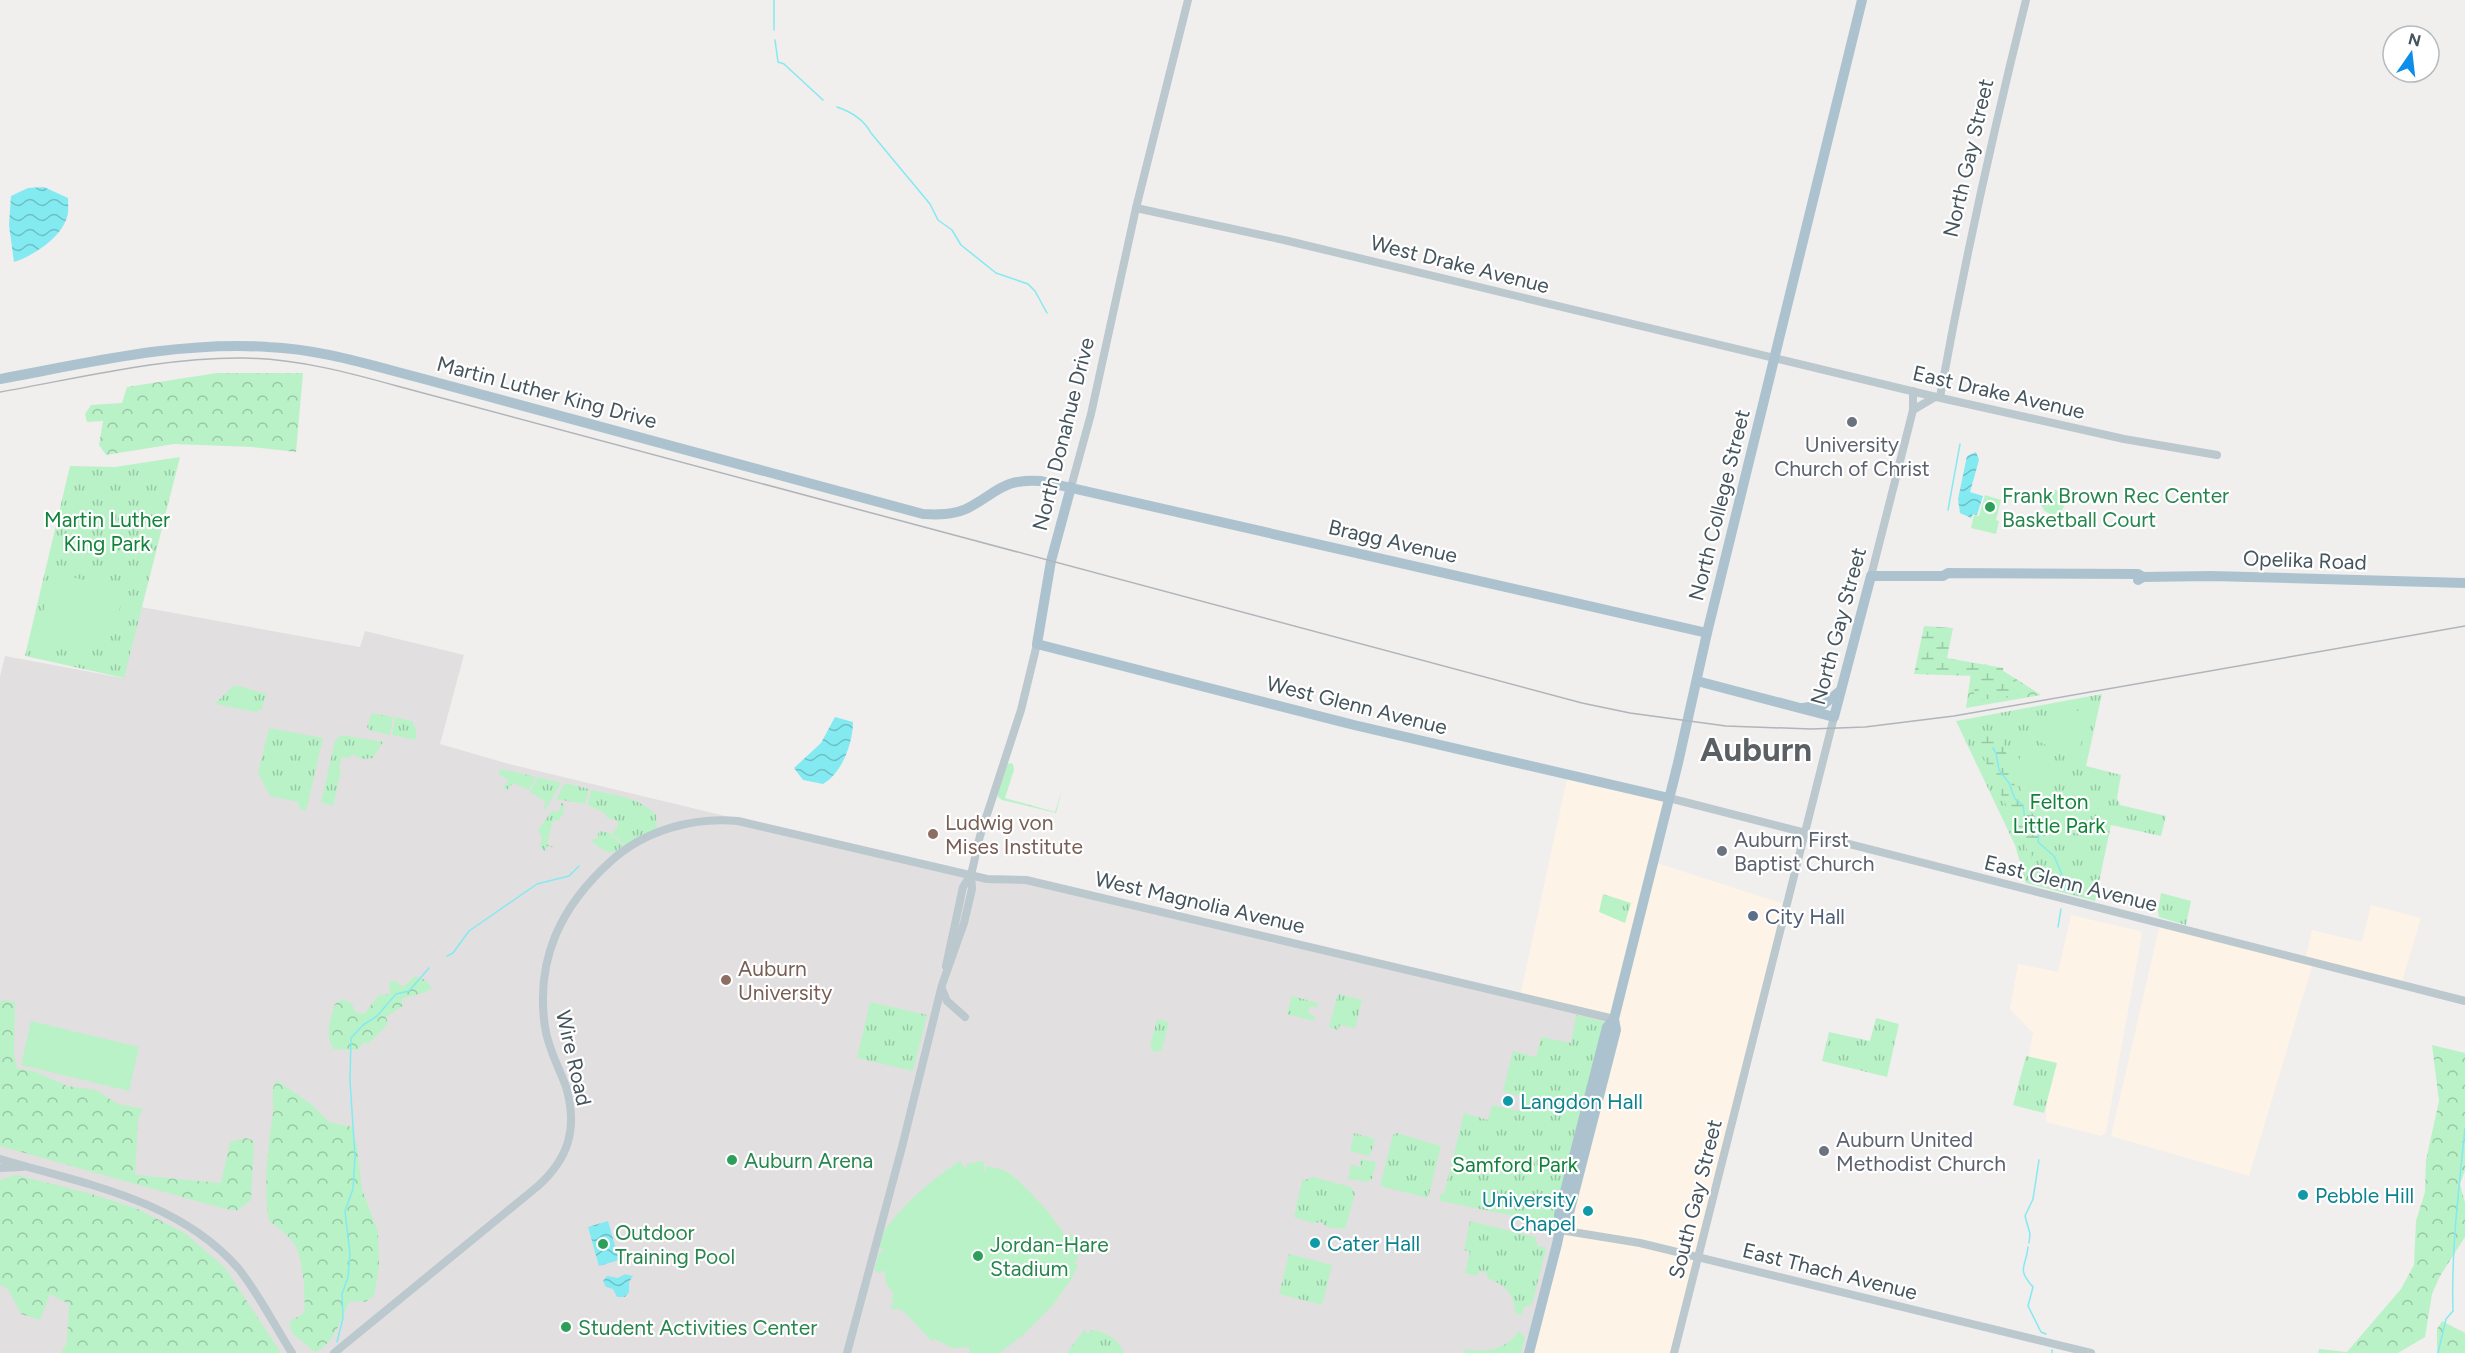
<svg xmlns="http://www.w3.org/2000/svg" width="2465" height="1353" font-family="Figtree,sans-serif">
<defs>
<pattern id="grass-tufts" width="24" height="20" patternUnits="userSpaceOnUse" patternTransform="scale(1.5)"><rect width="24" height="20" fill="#b9f2c7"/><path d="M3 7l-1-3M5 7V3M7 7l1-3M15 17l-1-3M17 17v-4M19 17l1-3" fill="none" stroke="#98c7a5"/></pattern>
<pattern id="forest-crowns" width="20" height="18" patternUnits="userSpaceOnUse" patternTransform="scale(1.5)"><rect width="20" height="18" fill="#b9f2c7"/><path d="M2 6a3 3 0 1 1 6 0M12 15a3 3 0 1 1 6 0" fill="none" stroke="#98c7a5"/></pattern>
<pattern id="wetland-marsh" width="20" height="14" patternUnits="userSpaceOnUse" patternTransform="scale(1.5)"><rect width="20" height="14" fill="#b9f2c7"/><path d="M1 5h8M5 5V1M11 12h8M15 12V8" fill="none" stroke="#98c7a5"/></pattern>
<pattern id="water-waves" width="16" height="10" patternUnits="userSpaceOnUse" patternTransform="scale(1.5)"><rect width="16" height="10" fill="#83eaf1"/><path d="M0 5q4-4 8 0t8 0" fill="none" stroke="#6dc0c6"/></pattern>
</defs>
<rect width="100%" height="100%" fill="#f1eeee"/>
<g fill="#fdf3e6">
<path d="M1568,774L1669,798L1654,862L1787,905L1674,1353H1529L1520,997Z"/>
<path d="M2371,905L2421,918L2401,985L2313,963L2249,1176L2111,1136L2160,924L2305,960L2312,930L2362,942Z"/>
<path d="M2071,915L2140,931L2142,934L2106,1132L2101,1136L2046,1122L2048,1068L2028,1061L2033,1033L2010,1009L2018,964L2058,972Z"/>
</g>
<path fill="#e2dfe0" d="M141,607L360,647L365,631L464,655L440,744L509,764L980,877L1026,880L1614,1019L1529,1353H0V677L5,656L123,678Z"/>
<g fill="url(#grass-tufts)">
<path d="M180,457L124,678L25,656L70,466L115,467Z"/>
<circle cx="2053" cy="502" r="12"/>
<path d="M233,686C244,685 252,691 264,693L266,695L262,709L256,712L215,704Z"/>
<path d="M2102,694L2086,766L2121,775L2117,798L2120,805L2166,816L2161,836L2111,825L2095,901L2026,883L2015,845L1956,721Z"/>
<path d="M372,713L393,717L390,735L369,730L367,727Z"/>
<path d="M395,717L412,721L416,729V738L414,740L392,735Z"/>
<path d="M269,728L323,738L306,811L301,810L298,802L270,796L258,773Z"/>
<path d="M341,735L383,742L373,758L361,759L353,754L349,758L342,757L339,768L341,771L333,806L321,802L335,741Z"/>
<path d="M1010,763L1013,764L1014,770L1005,798L1055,812L1062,790L1056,813L1002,800L997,796L1007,764Z"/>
<path d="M501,769L536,777L529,790L513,783L507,790L503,787L509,780L498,774Z"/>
<path d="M538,777L561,783L545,810L543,808L546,802L530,792Z"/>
<path d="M565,783L589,789L585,804L556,799Z"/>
<path d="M591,790C615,795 639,797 656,815L657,828L625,845L612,834L617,828L618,821L606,817V814L588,805Z"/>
<path d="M561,803L564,804L563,814L558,821L553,820L547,844L555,848L547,846L545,851L540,848L542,837L538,830L552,811L556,812L560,810Z"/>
<path d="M599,831L609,833L624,846C608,857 607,852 592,842L593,839H597Z"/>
<path d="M2161,893L2191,901L2186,925L2159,917L2158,911Z"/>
<path d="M1603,894L1631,903L1625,923L1599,912Z"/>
<path d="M1338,994L1362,1000L1355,1028L1340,1025L1338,1030L1329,1027Z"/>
<path d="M1292,996L1318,1003L1317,1008L1312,1006L1308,1009L1309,1014L1315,1016L1314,1021L1287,1014Z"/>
<path d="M870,1002L927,1015L913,1071L857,1058Z"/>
<path d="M1576,1015L1602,1021L1605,1025L1555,1219L1550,1223L1440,1201V1194H1444L1464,1113L1488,1120L1492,1105L1519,1111L1522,1097L1503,1091L1513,1051L1536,1057L1541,1037L1571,1043Z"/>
<path d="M1876,1018L1899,1024L1887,1077L1822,1061L1829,1032L1870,1041Z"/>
<path d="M1157,1019L1169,1022L1162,1049L1158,1052L1153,1051L1150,1046Z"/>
<path d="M2026,1056L2057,1063L2044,1113L2013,1105Z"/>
<path d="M1354,1133L1375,1139L1370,1156L1350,1151Z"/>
<path d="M1397,1133L1441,1146L1428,1198L1380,1186L1393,1135Z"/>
<path d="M1360,1159L1376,1162L1372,1179L1367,1182L1348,1179L1351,1165L1361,1167Z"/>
<path d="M1313,1177L1351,1187L1355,1194L1345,1229L1327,1227L1321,1222L1312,1223L1294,1217L1302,1181Z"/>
<path d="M1470,1221L1535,1237L1538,1246L1545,1247L1546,1249L1532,1304L1524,1307L1522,1315L1515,1313C1515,1294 1504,1284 1487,1278V1273L1479,1271L1478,1276L1465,1273L1470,1252L1464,1250Z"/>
<path d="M1289,1254L1332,1265L1322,1305L1279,1294Z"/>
<path d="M1084,1330L1088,1334L1091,1330C1106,1331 1118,1339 1124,1353H1067Z"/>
<path d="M1519,1331L1525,1337L1521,1353H1464L1465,1349C1486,1353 1506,1350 1519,1331Z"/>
</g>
<g fill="url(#forest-crowns)">
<path d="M217,373H303L296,452L252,447L174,444L106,455L99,445L103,421L87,422L85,414L91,405L122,403L127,387Z"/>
<path d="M1985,664L2005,672L2041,695L1966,708L1971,673Z"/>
<path d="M415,976L425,980L432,988L426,992L401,999L403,1006L386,1017L388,1024L368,1044L363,1042L358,1050L333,1049C325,1034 330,1019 335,1004L343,999L352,1004L355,1012L364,1014L379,995L390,994L389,982L395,981L403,987Z"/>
<path d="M3,1000L15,1002L14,1054L17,1068L36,1072L67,1086L96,1090L118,1104L143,1109L138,1119L135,1175L221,1183L230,1142L246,1138L254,1141L251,1200L236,1211L218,1207L0,1146V1002Z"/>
<path d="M2432,1045L2465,1053V1170L2460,1184L2465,1203V1237L2440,1276L2432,1294L2425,1337L2398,1353H2318L2319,1349L2347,1352L2401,1289L2414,1265L2416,1221L2425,1192L2426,1160L2439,1101Z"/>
<path d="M276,1080L311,1104L329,1122L352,1127L357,1146L362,1189L378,1232L379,1266L374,1296L365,1302L350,1301C340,1318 336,1343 315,1352L292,1333L289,1322L304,1313C306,1298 303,1261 296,1247C291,1237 278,1227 269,1221C263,1185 268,1148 273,1112C274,1100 270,1092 276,1080Z"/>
<path d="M16,1175L92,1194L138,1209L186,1234L225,1268L281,1353H61L67,1342L69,1304L50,1294L40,1320L21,1314L8,1289L0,1285V1180Z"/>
<path d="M2442,1321L2465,1333V1353H2437V1329Z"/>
</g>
<g fill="url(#wetland-marsh)">
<path d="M1924,626L1953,628L1947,658L2003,668L2004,675L2021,687V694L1973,701L1976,676L1914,674Z"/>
<path d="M2001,733L2016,790L2044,830L2039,845L2031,858L1975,739Z"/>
</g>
<g fill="#b9f2c7">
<path d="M1985,495L2001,500L1996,520L1999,521L1996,534L1971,528L1974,515L1979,516Z"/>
<path d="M53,572L126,591C114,637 80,655 35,645Z"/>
<path d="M2068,710L2082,711L2090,714L2077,757L2072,758L2032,738C2039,722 2050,713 2068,710Z"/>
<path d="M2030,741L2065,769V774L2056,785L2032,805C2013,788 2013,759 2030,741Z"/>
<path d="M2074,786L2079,788L2094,828C2070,840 2049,829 2034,809Z"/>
<path d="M31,1021L139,1047L129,1091L21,1065Z"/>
<path d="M960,1161L966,1170L967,1164L982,1161L984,1163V1171H986V1166C994,1167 1002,1169 1009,1173C1024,1184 1061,1223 1066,1239L1071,1234L1078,1237V1259L1074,1263L1078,1265L1072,1278L1053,1305L1022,1336L999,1353H969L970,1347L952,1348L935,1339L932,1341L902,1310L899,1311V1307L894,1310L890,1307L894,1303L891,1298L894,1296L886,1283L884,1270L879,1273L874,1270L879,1252L884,1250L875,1244C898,1209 925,1184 960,1161Z"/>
</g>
<g fill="url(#water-waves)">
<path d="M44,187L68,198C68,204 69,211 67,217C61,238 33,256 14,262L9,225L11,196L28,188Z"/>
<path d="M1976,452L1979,460L1970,492L1983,496L1977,515L1973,514L1971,518L1960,513L1958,499L1967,456Z"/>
<path d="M835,717L853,722C853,743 842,773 823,784L803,780L794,768L821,743Z"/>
<path d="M608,1221L619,1260L599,1266L588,1227Z"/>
<path d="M625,1274L633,1276L629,1282V1292L625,1297H617L613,1289L606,1287L603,1281L607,1276L618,1278Z"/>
</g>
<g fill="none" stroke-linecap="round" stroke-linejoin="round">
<g stroke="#83eaf1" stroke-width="1.5">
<path d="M774,30V0"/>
<path d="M775,40L778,62L784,64L823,100"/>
<path d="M837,107C852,112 864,120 871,133L930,204L938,220L952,230L961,245L996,273L1028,284L1035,291L1047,313"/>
<path d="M1948,510L1960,444"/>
<path d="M1993,748L1996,753L1999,770L2009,783L2015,799L2023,805L2025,821L2031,826L2034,825L2039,834L2038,842L2054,856L2064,879L2065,890"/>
<path d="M2058,927L2061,909"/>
<path d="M447,956L453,953L469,931L537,884L569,876L579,866"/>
<path d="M2029,1243L2030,1234L2025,1216L2033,1199L2039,1160"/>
<path d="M2028,1247C2026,1268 2016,1268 2033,1287L2028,1306L2041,1332L2046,1334"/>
<path d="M337,1342L343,1318L342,1294L348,1277L350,1254L345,1211L353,1189L355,1156L350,1081L351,1038L363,1025L377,1016L396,994L409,991L429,968"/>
<path d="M2052,1350V1353"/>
<path d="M2438,1353L2446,1319L2453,1311C2451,1249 2459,1189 2465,1128"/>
</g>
<g stroke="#bbc8ce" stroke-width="8">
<path d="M1136,208L1284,240L1932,396L2124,439L2217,455"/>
<path d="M1940,397C1964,264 1993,132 2026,0"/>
<path d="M1913,410L1935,397"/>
<path d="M1071,487L1091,414L1136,208L1188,0"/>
<path d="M1871,576L1913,410V391"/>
<path d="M1669,798L2465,1001"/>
<path d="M946,966L963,887L971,875"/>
<path d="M942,989L947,1001L965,1017"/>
<path d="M0,1159C84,1184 177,1199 238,1268C259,1294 274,1325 292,1353"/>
<path d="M0,1168L22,1167"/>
<path d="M1560,1230L1640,1243L2091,1353"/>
<path d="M334,1353L538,1186C569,1158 578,1128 566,1087C559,1067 548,1049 545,1027C535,959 561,906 611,861C645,830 693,817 738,821L987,879L1026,880L1614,1019"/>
<path d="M847,1353L902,1147L942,985L964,923L972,889L971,875L980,836L1021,710L1037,644"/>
<path d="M1674,1353L1834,717"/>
</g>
<g stroke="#acc3cf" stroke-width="10">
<path d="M0,379C88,363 177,341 268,347C321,349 373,366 424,379L923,514C938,515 952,515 966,509C996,494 1002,478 1041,481L1707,633"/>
<path d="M1071,487L1051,561L1037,644L1354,725L1669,798"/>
<path d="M2138,580L2143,577L2211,576L2465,583"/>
<path d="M1697,681L1834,717L1871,576H1943L1948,573L2138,574L2143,577"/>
<path d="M1803,708L1823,705L1840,691"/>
<path d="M1560,1230L1568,1217L1616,1030L1614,1019L1678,763L1707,633L1862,0"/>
<path d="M1529,1353L1557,1244L1560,1230L1559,1215L1607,1027L1614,1019"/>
</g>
<path stroke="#b0b5b9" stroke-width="1.5" d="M0,392C80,378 163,357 244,358C297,359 347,372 397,386L1582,703L1630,713L1726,726L1811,729L1865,727L1954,716L2465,626"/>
</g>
<g fill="#6b7280" stroke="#fff" stroke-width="2">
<circle cx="1852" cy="422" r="6"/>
<circle cx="1722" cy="851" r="6"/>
<circle cx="1824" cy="1151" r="6"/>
</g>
<g fill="#2e9e5b" stroke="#fff" stroke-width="2">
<circle cx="1990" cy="507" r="6"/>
<circle cx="732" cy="1160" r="6"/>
<circle cx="603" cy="1244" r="6"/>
<circle cx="978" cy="1256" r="6"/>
<circle cx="566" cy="1327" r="6"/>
</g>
<g fill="#8d6e63" stroke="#fff" stroke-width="2">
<circle cx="933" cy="834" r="6"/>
<circle cx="726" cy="980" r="6"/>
</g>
<circle fill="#5c6f8a" stroke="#fff" stroke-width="2" cx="1753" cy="916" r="6"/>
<g fill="#0f9aa8" stroke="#fff" stroke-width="2">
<circle cx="1508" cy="1101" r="6"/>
<circle cx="2303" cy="1195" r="6"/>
<circle cx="1588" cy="1211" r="6"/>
<circle cx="1315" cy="1243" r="6"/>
</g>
<g text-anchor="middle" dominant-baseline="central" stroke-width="4.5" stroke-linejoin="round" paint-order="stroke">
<g font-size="21" fill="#45555d" stroke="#fff">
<text transform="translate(1968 158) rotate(-77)">North Gay Street</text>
<text transform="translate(1460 264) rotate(14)">West Drake Avenue</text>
<text transform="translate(547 392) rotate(15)">Martin Luther King Drive</text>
<text transform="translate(1999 392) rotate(13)">East Drake Avenue</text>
<text transform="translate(1063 434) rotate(-76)">North Donahue Drive</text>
<text transform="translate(1719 505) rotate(-76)">North College Street</text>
<text transform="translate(1393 541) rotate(13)">Bragg Avenue</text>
<text transform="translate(2305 560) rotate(2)">Opelika Road</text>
<text transform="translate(1838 626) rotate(-75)">North Gay Street</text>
<text transform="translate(1357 705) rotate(14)">West Glenn Avenue</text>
<text transform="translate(2071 883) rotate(14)">East Glenn Avenue</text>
<text transform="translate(1200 902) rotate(13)">West Magnolia Avenue</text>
<text transform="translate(574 1058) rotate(77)">Wire Road</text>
<text transform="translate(1695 1199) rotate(-76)">South Gay Street</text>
<text transform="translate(1830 1271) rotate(14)">East Thach Avenue</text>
</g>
<g font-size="21" fill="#5b616d" stroke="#fff" text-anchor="start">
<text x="1852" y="444" text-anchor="middle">University<tspan x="1852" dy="24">Church of Christ</tspan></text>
<text x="1734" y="839">Auburn First<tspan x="1734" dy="24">Baptist Church</tspan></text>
<text x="1836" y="1139">Auburn United<tspan x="1836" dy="24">Methodist Church</tspan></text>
</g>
<g font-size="21" fill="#27864d" stroke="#fff" text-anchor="start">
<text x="2002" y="495">Frank Brown Rec Center<tspan x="2002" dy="24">Basketball Court</tspan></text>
<text x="744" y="1160">Auburn Arena</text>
<text x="615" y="1232">Outdoor<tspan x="615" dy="24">Training Pool</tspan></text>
<text x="990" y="1244">Jordan-Hare<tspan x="990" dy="24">Stadium</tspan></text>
<text x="578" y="1327">Student Activities Center</text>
</g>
<g font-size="21" fill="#11833a" stroke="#fff">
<text x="107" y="519">Martin Luther<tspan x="107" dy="24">King Park</tspan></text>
<text x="2059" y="801">Felton<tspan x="2059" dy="24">Little Park</tspan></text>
<text x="1515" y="1164">Samford Park</text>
</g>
<g font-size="21" fill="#785e54" stroke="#fff" text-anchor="start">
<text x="945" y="822">Ludwig von<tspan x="945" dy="24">Mises Institute</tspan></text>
<text x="738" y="968">Auburn<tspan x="738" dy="24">University</tspan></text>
</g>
<g font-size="21" fill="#4e5e75" stroke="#fff" text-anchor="start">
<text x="1765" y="916">City Hall</text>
</g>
<g font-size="21" fill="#0d838f" stroke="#fff" text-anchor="start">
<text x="1520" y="1101">Langdon Hall</text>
<text x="2315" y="1195">Pebble Hill</text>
<text x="1576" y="1199" text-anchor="end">University<tspan x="1576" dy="24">Chapel</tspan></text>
<text x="1327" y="1243">Cater Hall</text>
</g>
<g font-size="33" font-weight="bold" fill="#5a6064" stroke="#fff">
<text x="1756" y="749">Auburn</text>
</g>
</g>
<g transform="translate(2411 54) rotate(14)"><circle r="28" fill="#ffffff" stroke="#b5bbbe" stroke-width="1.5"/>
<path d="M0-4.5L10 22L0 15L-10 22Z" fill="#0d8eeb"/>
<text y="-9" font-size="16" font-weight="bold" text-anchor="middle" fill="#45555d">N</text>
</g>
</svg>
